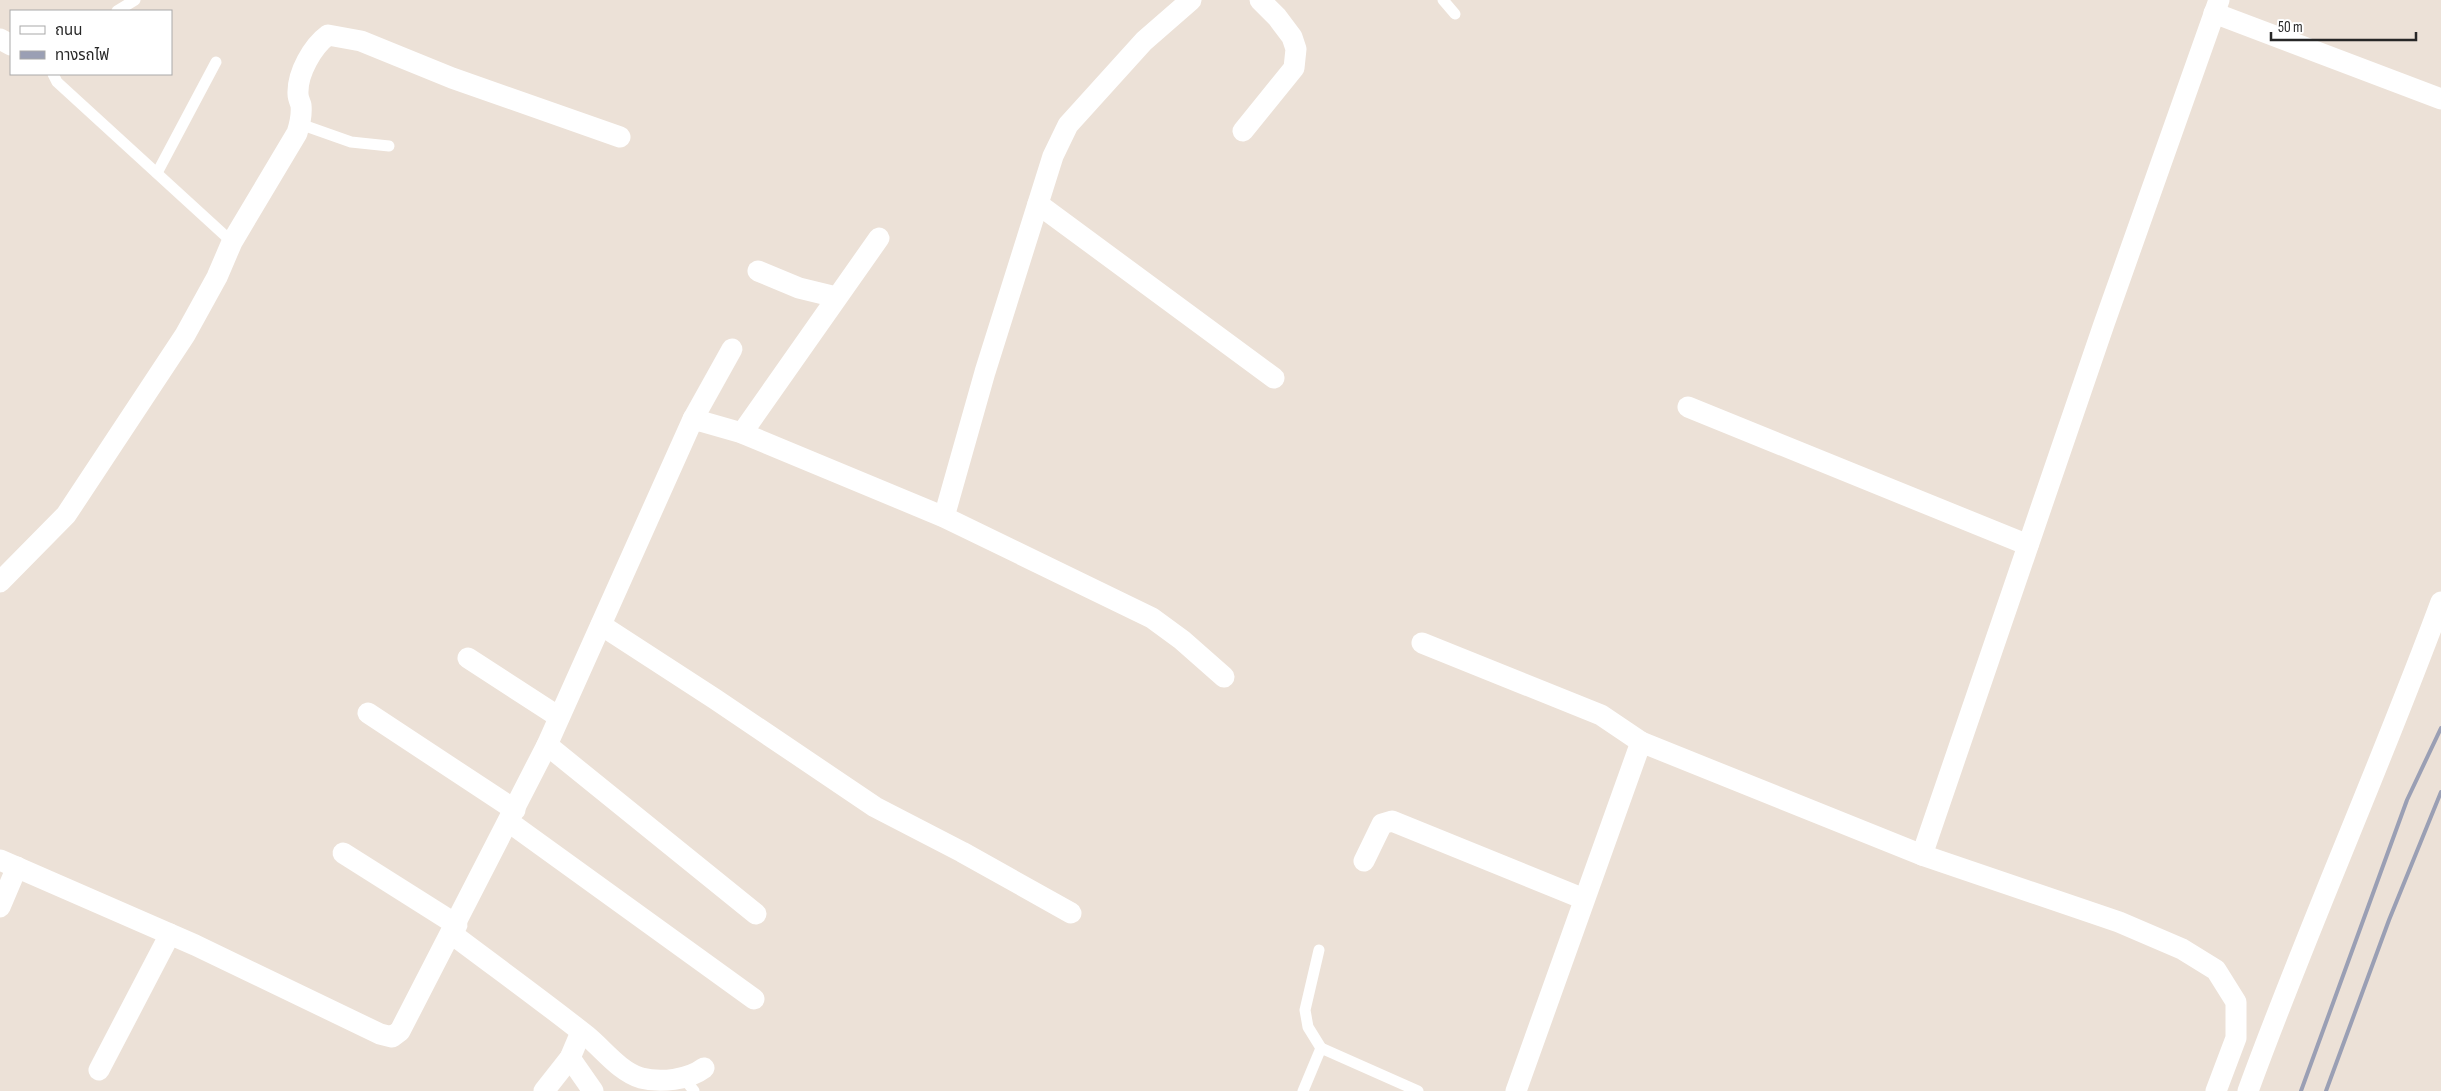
<svg xmlns="http://www.w3.org/2000/svg" width="2441" height="1091" font-family="'Sofia Sans Condensed','Noto Sans Thai',sans-serif">
<rect width="100%" height="100%" fill="#ece1d7"/>
<g fill="none" stroke-linecap="round" stroke-linejoin="round">
<g stroke="#fff" stroke-width="11">
<path d="M1443,0L1455,14"/>
<path d="M117,11L135,0"/>
<path d="M53,74L57,82L232,242"/>
<path d="M300,124L351,142L389,146"/>
<path d="M157,173L216,62"/>
<path d="M1319,950L1305,1010L1308,1027L1321,1048"/>
<path d="M683,1077L694,1091"/>
<path d="M1303,1091L1321,1048L1418,1091"/>
</g>
<g stroke="#fff" stroke-width="21">
<path d="M2214,13L2441,99"/>
<path d="M0,39L11,45"/>
<path d="M1243,131L1294,68L1296,49L1292,37L1277,17L1260,0"/>
<path d="M1038,204L1274,378"/>
<path d="M758,271L799,288L836,297"/>
<path d="M1688,407L2028,545"/>
<path d="M693,419L732,349"/>
<path d="M742,433L879,238"/>
<path d="M944,517L985,372L1053,156L1068,125L1144,41L1191,0"/>
<path d="M0,582L66,515L185,335L217,277L232,242L297,133C300,124 302,115 301,105C300,102 298,98 298,94C297,73 313,46 328,35L361,41L452,78L620,137"/>
<path d="M601,625L715,699L875,807L962,852L1071,913"/>
<path d="M1422,643L1601,715L1641,742"/>
<path d="M468,658L559,717"/>
<path d="M368,713L515,810"/>
<path d="M547,745L756,914"/>
<path d="M509,822L754,999"/>
<path d="M343,853L457,925"/>
<path d="M1922,855L2104,324L2219,0"/>
<path d="M0,860L195,945L380,1034L392,1037L400,1031L547,745L693,419L742,433L944,517L1152,618L1182,640L1224,677"/>
<path d="M1364,861L1382,824L1392,821L1584,899"/>
<path d="M0,907L17,867"/>
<path d="M452,934C497,968 543,1001 587,1036C604,1050 619,1071 641,1078C661,1083 688,1080 704,1068"/>
<path d="M581,1032L570,1058L593,1091"/>
<path d="M99,1070L170,934"/>
<path d="M544,1091L570,1058"/>
<path d="M1516,1091L1641,742L1922,855L2119,922L2182,949L2216,970L2236,1002V1038L2216,1091"/>
<path d="M2248,1091C2308,927 2380,767 2441,602"/>
</g>
<g stroke="#9a9fb4" stroke-width="4">
<path d="M2301,1091L2407,800L2441,728"/>
<path d="M2326,1091L2389,920L2441,792"/>
</g>
</g>
<rect x="10" y="10" width="162" height="65" fill="#ffffff" stroke="#a9a9a9"/>
<rect x="20" y="26" width="25" height="8" fill="#ffffff" stroke="#a9a9a9"/>
<text x="55" y="35" font-size="15" fill="#272727">ถนน</text>
<rect x="20" y="51" width="25" height="8" fill="#9a9fb4" stroke="#a9a9a9"/>
<text x="55" y="60" font-size="15" fill="#272727">ทางรถไฟ</text>
<path d="M2271 32v8h145v-8" fill="none" stroke="#272727" stroke-width="2.5"/>
<text x="2278" y="32" font-size="15" fill="#272727" stroke="#ffffff" stroke-width="4" paint-order="stroke">50 m</text>
</svg>
